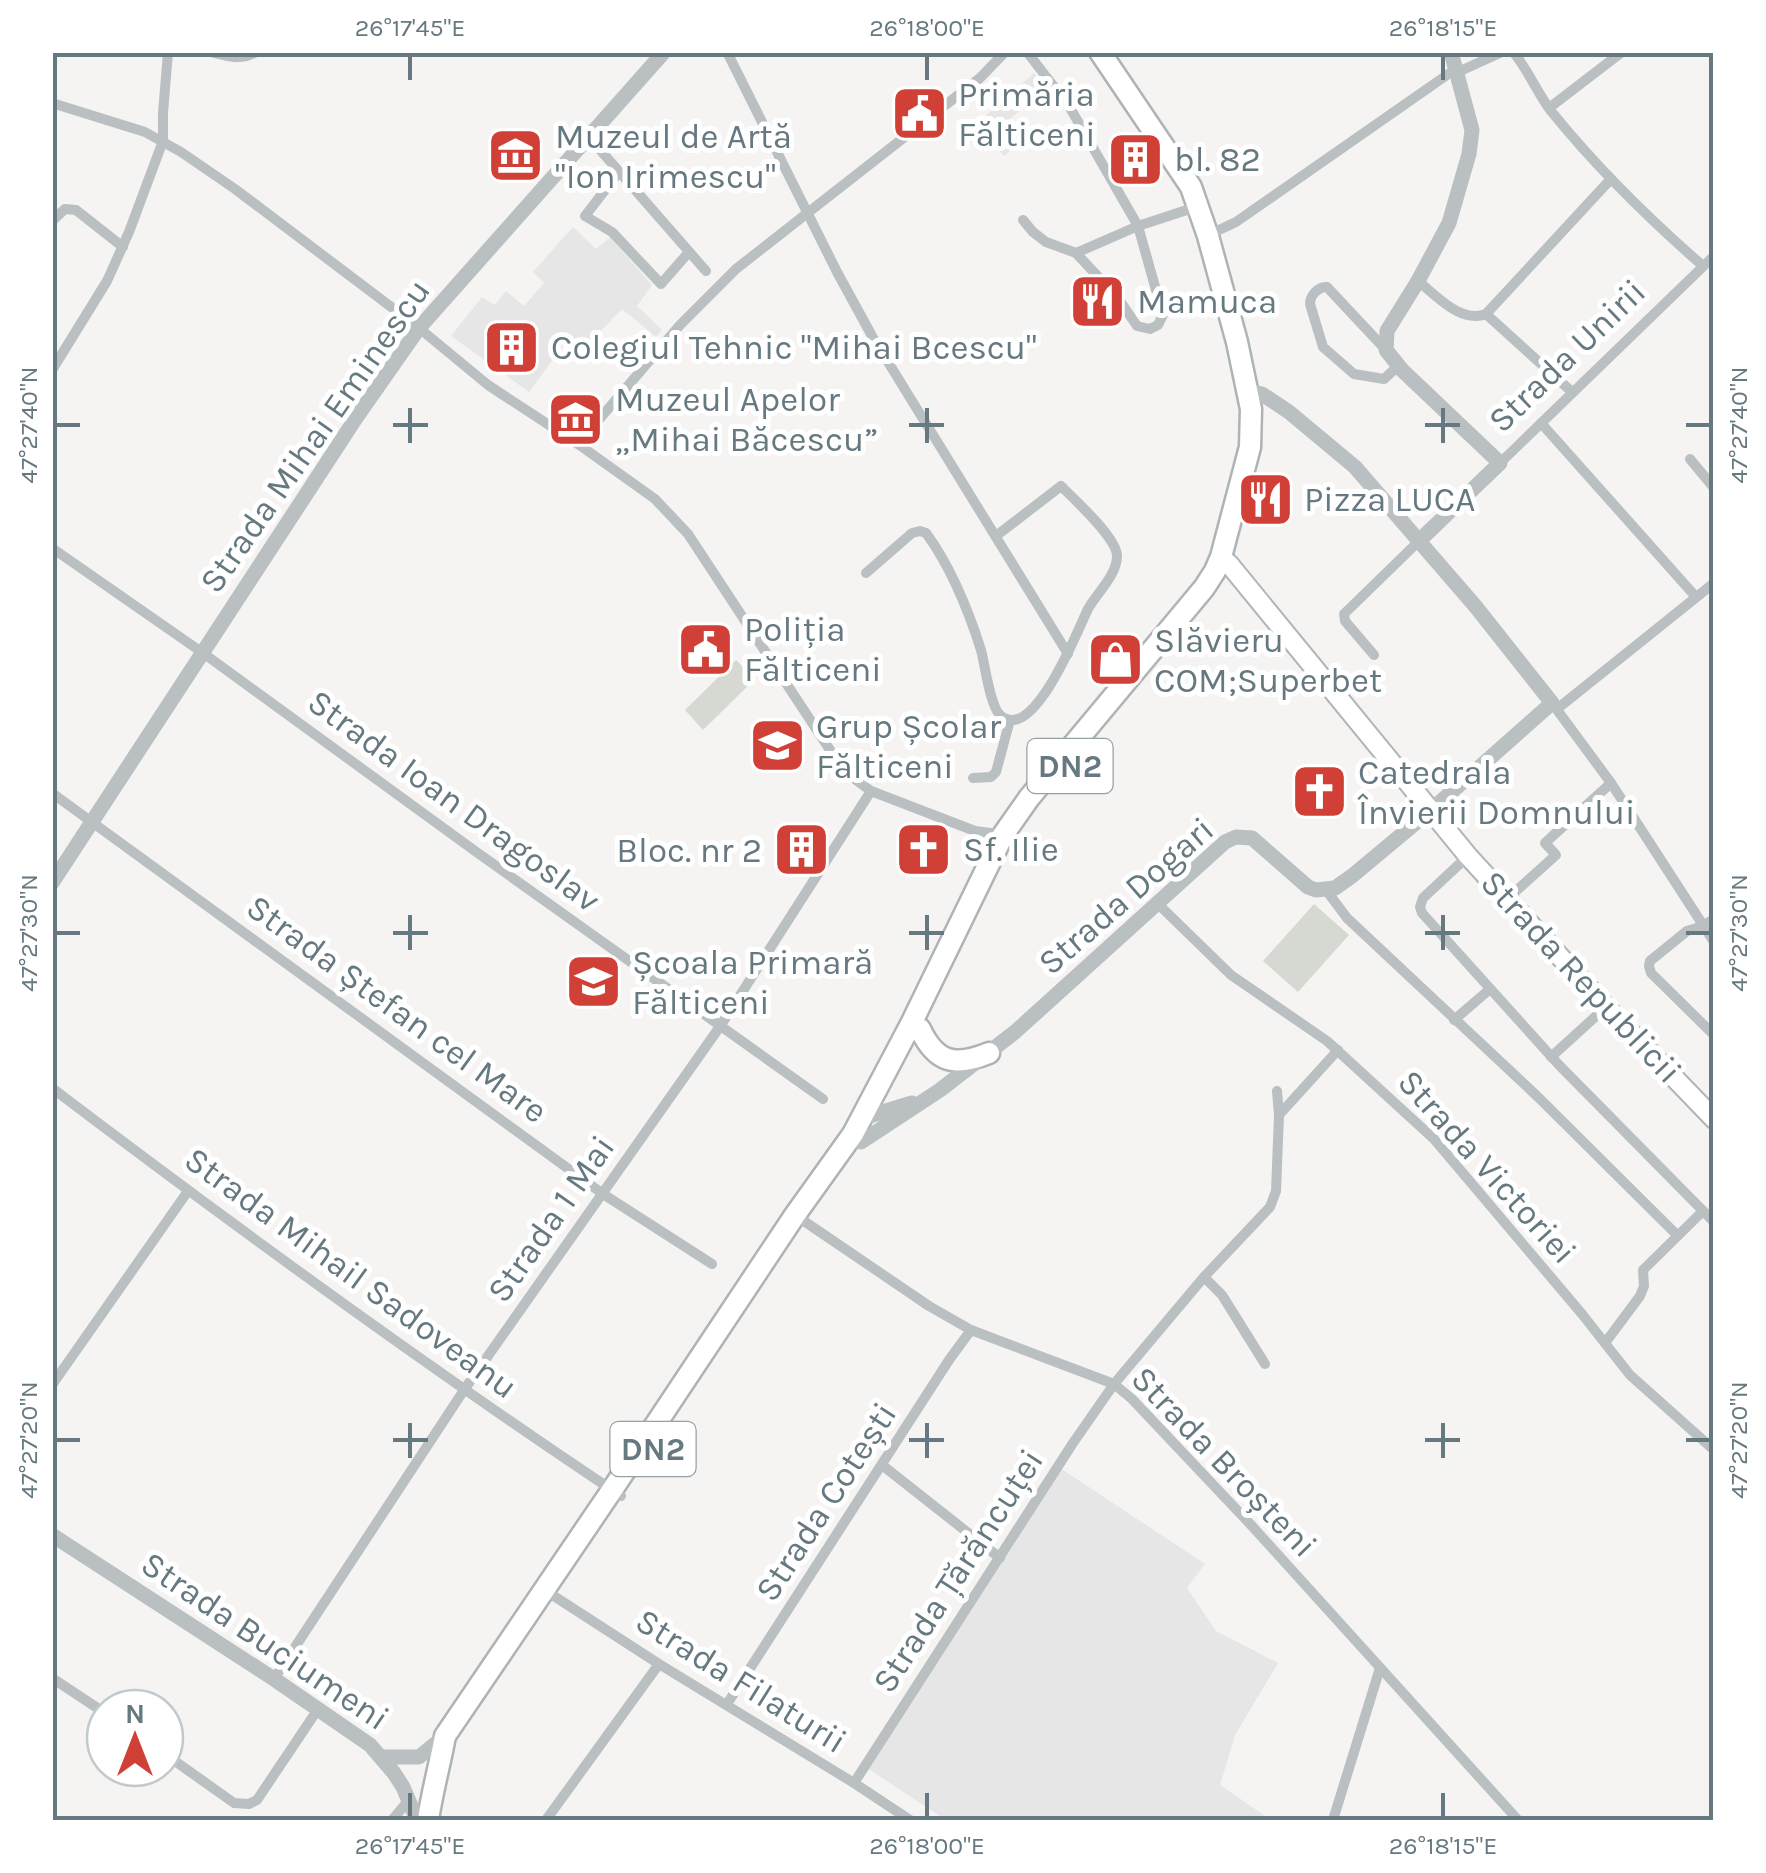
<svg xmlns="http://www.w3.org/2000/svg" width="1766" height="1873" font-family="Karla,sans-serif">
<rect width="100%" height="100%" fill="#f5f4f2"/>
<g fill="#e5e6e5">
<path d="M1034,73L1046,87L1009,120L1025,138L1004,156L988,138L977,148L965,134Z"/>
<path d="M573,227L596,249L610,237L652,285L637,306L662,330L656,337L622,309L583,349L568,339L529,392L451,336L482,297L495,305L506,291L524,306L544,283L533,272Z"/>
<path d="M1060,1468L1205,1564L1187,1588L1216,1631L1278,1663L1235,1735L1220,1785L1271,1820H946L867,1768Z"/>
</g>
<g fill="#d5d9d1">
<path d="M736,660L755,679L703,730L685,710Z"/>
<path d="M1314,904L1349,935L1298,992L1263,961Z"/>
</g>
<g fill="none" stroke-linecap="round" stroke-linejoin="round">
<defs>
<path id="secondary" d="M1221,557L1229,564L1468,856L1606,1007L1714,1119"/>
<g id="primary">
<path d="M920,1029C936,1063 955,1067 989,1053"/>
<path d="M428,1820C432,1792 440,1764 445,1736L612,1490L795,1215L853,1134L912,1022L1003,835L1029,798L1204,588L1215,571L1221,557L1250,447L1251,409L1237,342L1208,236L1191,187L1100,52"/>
</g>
</defs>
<use href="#secondary" stroke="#afb5b8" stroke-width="22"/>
<use href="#primary" stroke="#aeb3b6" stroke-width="25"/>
<g stroke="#babfc1" stroke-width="10">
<path d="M211,52C226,56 242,61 256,52"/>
<path d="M727,52L837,272L872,336L1068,654"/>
<path d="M1513,52C1528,69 1537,93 1551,111C1597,168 1648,218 1703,266"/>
<path d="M1458,72L1502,52"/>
<path d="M52,103L145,132L181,152L235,189L419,328L488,385L578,444L655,499L688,534L832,753L852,777L871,791L975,831L1006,835"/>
<path d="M1549,108L1622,52"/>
<path d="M588,136L706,271"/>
<path d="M619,172L585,216L612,232L661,284L689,252"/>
<path d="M1023,220L1033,232L1046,242L1076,253L1118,298L1137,326L1150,329L1158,325L1163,315L1138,226L1069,106L1027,52"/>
<path d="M52,221L65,209L76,210L123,247"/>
<path d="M1219,230L1236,222L1457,68"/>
<path d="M1076,253L1138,226L1199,206"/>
<path d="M1418,281C1437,296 1461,324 1486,314L1610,180"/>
<path d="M1486,314L1572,392"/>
<path d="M1386,350L1327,287C1318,286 1310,296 1310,304L1323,347L1354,374L1384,379L1398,366"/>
<path d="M52,370L107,281L129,232L163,141V113L168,52"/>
<path d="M1541,423L1696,597"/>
<path d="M578,444L680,325L736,269L980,78L1005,52"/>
<path d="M1690,459L1714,488"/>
<path d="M1500,463L1714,256"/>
<path d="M52,548L203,653L475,851L823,1099"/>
<path d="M866,573L912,533L920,531L926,533C951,567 968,609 981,650C985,665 990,706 1000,715C1033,746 1078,629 1088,609C1097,593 1117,575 1117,556C1117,538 1075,500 1061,486L996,536"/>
<path d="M1374,655L1345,621L1344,614L1419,541"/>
<path d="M1552,703L1611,783L1714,942"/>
<path d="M1557,709L1714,583"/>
<path d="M973,778L991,777L996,772L1010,720"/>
<path d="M52,793L603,1194L712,1264"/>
<path d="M1468,856L1423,898L1420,907L1422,913L1559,1065L1714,1222"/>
<path d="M1326,890L1347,918L1537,1096L1677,1235"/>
<path d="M1507,899L1556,855L1545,843L1611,783"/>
<path d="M1157,903L1231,975L1327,1041L1434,1139L1582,1314L1630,1375L1714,1450"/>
<path d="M1714,919L1703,926L1687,931L1650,961L1649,966L1651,973L1714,1035"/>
<path d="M1454,1020L1490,989"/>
<path d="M1551,1057L1606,1007"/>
<path d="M52,1088C238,1229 427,1367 621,1496"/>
<path d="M1279,1115L1338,1050"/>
<path d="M795,1215L929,1306L971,1330L1114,1384L1132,1399L1252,1526L1518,1820"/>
<path d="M1204,1277L1222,1295L1265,1364"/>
<path d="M1605,1343L1640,1296L1644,1286L1643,1270L1703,1211"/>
<path d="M52,1385L188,1191"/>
<path d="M882,1465L1000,1558"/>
<path d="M543,1589L659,1664L854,1783L910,1820"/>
<path d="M52,1678L105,1713"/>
<path d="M274,1679L464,1390L721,1025L871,791"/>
<path d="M727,1704L949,1360L971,1330"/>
<path d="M165,1754L234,1803L249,1804L257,1800L318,1709"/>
<path d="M854,1783L1073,1443L1114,1384L1204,1277L1270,1207L1276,1191L1279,1115L1277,1091"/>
<path d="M392,1820L409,1800"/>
<path d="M546,1820L659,1664"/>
<path d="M1333,1820L1380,1668"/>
</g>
<g stroke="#babfc1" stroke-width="15">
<path d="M1419,541L1500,463L1402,370L1386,350L1387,331L1418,281L1449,223L1469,154L1472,130L1451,52"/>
<path d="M52,883L356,418L419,328L664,52"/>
<path d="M863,1118L912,1103"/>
<path d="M861,1142L940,1090L1015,1032L1225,842L1236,837L1252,838L1308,887L1316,890L1335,888L1352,876L1430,811L1552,703L1476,607L1355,467L1289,412L1262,394L1249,391"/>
<path d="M52,1535L274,1679L370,1745L394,1773L403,1787L417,1820"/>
<path d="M382,1757H419L445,1736"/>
</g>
<use href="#secondary" stroke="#fff" stroke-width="18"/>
<use href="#primary" stroke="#fff" stroke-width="20"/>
</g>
<path fill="none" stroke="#677980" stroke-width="4" d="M410,55V80M927,55V80M1443,55V80M410,408V443M927,408V443M1443,408V443M55,425H80M393,425H428M909,425H944M1425,425H1460M1686,425H1711M410,915V950M927,915V950M1443,915V950M55,933H80M393,933H428M909,933H944M1425,933H1460M1686,933H1711M410,1423V1458M927,1423V1458M1443,1423V1458M55,1440H80M393,1440H428M909,1440H944M1425,1440H1460M1686,1440H1711M410,1793V1818M927,1793V1818M1443,1793V1818"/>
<defs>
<symbol id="civic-square" viewBox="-11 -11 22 22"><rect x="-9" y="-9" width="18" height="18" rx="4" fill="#d14036" stroke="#fff"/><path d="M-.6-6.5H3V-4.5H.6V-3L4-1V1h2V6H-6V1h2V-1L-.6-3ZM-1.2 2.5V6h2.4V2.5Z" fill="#fff"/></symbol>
<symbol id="museum-square" viewBox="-11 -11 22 22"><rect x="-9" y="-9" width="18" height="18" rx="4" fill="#d14036" stroke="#fff"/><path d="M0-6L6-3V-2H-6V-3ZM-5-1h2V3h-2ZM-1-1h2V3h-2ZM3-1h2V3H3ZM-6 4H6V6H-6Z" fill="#fff"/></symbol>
<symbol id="building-square" viewBox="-11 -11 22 22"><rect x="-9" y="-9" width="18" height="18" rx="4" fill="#d14036" stroke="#fff"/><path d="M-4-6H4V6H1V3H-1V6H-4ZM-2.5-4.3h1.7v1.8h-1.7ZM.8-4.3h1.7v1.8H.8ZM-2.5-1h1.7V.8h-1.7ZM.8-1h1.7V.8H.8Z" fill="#fff"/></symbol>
<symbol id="restaurant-square" viewBox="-11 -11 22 22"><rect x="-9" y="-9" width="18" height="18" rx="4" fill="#d14036" stroke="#fff"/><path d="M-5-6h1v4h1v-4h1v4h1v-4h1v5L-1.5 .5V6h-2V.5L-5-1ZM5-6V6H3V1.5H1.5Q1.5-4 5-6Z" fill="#fff"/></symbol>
<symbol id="shop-square" viewBox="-11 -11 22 22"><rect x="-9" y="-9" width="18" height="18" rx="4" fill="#d14036" stroke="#fff"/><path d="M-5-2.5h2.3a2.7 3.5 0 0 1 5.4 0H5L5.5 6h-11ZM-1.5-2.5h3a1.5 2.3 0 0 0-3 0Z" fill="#fff"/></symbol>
<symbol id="school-square" viewBox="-11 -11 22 22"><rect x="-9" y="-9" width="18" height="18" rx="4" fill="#d14036" stroke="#fff"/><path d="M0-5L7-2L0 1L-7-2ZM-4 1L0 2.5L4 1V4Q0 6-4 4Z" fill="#fff"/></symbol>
<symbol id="church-square" viewBox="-11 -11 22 22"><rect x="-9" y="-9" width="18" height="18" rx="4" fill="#d14036" stroke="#fff"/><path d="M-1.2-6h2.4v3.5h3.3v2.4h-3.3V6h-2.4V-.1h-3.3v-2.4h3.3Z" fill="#fff"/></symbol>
</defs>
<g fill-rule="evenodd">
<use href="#civic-square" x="888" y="82" width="63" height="63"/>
<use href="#museum-square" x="484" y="124" width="63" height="63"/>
<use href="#building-square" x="1104" y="128" width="63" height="63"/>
<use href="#restaurant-square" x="1066" y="270" width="63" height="63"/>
<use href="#building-square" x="480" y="316" width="63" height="63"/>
<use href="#museum-square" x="544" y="388" width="63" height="63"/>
<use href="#restaurant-square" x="1234" y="468" width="63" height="63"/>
<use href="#civic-square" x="674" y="618" width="63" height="63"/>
<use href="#shop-square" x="1084" y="628" width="63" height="63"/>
<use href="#school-square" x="746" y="714" width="63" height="63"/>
<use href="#church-square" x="1288" y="760" width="63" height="63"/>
<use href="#church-square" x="892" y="818" width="63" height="63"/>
<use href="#building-square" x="770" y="818" width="63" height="63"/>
<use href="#school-square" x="562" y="950" width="63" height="63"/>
</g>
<g text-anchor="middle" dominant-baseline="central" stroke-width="10" stroke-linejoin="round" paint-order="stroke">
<g fill="#fff" stroke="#95a1a6" stroke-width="2.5">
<rect x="1027.5" y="739" width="85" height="54" rx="8"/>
<rect x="610.5" y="1422" width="85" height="54" rx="8"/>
</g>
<g font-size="32" font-weight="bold" fill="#677980">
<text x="1070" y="766">DN2</text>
<text x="653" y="1449">DN2</text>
</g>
<g font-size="35" fill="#677980" stroke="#fff" text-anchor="start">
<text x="958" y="94">Primăria<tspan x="958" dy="40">Fălticeni</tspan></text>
<text x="555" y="136">Muzeul de Artă<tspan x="555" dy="40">"Ion Irimescu"</tspan></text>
<text x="1174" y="159">bl. 82</text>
<text x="1137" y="301">Mamuca</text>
<text x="551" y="347">Colegiul Tehnic "Mihai Bcescu"</text>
<text x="615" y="399">Muzeul Apelor<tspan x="615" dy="40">„Mihai Băcescu”</tspan></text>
<text x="1304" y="499">Pizza LUCA</text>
<text x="744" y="629">Poliția<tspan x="744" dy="40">Fălticeni</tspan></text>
<text x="1154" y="640">Slăvieru<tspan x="1154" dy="40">COM;Superbet</tspan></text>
<text x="816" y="726">Grup Școlar<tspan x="816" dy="40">Fălticeni</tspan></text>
<text x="1358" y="772">Catedrala<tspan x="1358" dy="40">Învierii Domnului</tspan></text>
<text x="963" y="849">Sf. Ilie</text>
<text x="762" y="850" text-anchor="end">Bloc. nr 2</text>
<text x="632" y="962">Școala Primară<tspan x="632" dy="40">Fălticeni</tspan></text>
</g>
<g font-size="35" fill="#677980" stroke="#fff">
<text transform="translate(1567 356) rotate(-44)">Strada Unirii</text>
<text transform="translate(315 436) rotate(-55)">Strada Mihai Eminescu</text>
<text transform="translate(454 801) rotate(36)">Strada Ioan Dragoslav</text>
<text transform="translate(1126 896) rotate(-41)">Strada Dogari</text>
<text transform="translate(1581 977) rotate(47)">Strada Republicii</text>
<text transform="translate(397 1009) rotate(36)">Strada Ștefan cel Mare</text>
<text transform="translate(1487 1167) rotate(48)">Strada Victoriei</text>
<text transform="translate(551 1219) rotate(-55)">Strada 1 Mai</text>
<text transform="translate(351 1273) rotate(36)">Strada Mihail Sadoveanu</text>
<text transform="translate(1224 1462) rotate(46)">Strada Broșteni</text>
<text transform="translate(826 1502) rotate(-57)">Strada Cotești</text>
<text transform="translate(958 1571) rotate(-57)">Strada Țărăncuței</text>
<text transform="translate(265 1641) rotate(34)">Strada Buciumeni</text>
<text transform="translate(741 1681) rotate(32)">Strada Filaturii</text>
</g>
</g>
<rect width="1766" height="1873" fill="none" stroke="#ffffff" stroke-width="110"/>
<g transform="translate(135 1738)"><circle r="48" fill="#ffffff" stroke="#c2c9cc" stroke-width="2.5"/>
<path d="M0-8L18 38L0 25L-18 38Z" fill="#d14036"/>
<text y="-15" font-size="28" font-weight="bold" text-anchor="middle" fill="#677980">N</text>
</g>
<rect x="55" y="55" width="1656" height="1763" fill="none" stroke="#677980" stroke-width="4"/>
<g font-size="25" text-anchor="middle" fill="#677980">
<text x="410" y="36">26°17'45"E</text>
<text x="927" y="36">26°18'00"E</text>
<text x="1443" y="36">26°18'15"E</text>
<text transform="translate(28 425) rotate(-90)" y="9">47°27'40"N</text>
<text transform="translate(1738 425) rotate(-90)" y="9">47°27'40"N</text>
<text transform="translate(28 933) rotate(-90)" y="9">47°27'30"N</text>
<text transform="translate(1738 933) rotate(-90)" y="9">47°27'30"N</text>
<text transform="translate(28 1440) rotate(-90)" y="9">47°27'20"N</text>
<text transform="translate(1738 1440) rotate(-90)" y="9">47°27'20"N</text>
<text x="410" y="1854">26°17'45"E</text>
<text x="927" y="1854">26°18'00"E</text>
<text x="1443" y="1854">26°18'15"E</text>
</g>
</svg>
